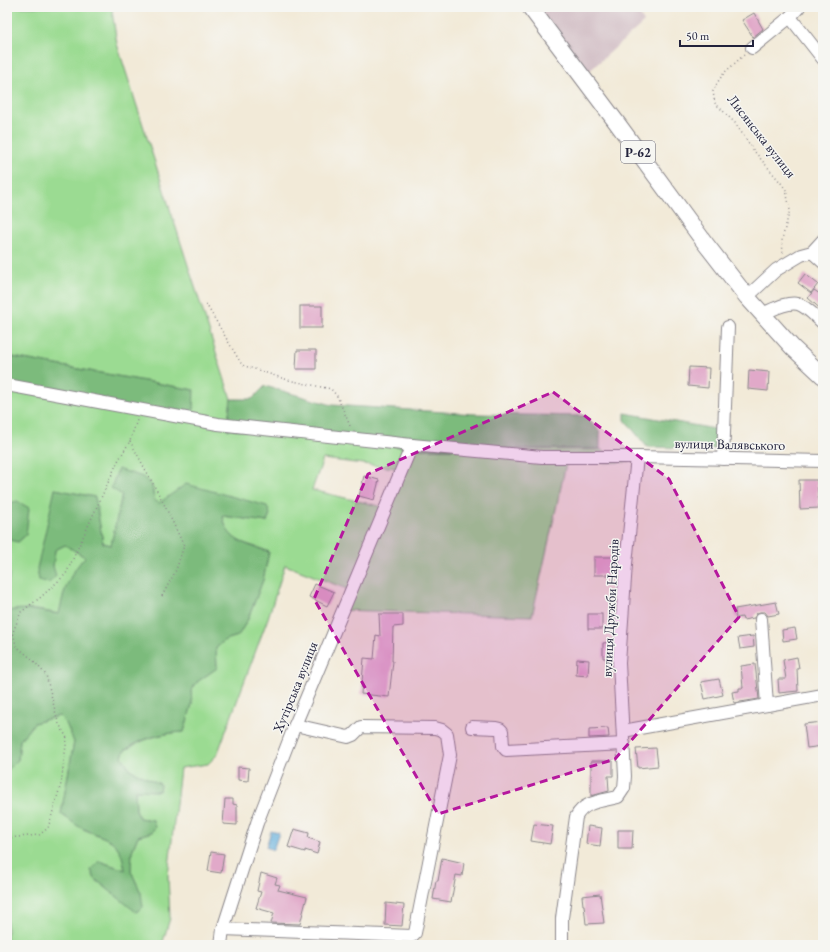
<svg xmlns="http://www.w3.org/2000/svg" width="830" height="952" font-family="'EB Garamond',serif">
<rect width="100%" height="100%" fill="#f6f6f2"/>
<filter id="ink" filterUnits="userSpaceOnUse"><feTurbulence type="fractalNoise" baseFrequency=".025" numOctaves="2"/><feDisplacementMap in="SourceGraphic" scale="8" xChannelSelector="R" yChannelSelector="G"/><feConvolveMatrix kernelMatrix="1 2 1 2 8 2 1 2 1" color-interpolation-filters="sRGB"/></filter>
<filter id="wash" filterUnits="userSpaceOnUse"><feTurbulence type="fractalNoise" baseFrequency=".012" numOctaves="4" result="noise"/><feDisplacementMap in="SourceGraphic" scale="16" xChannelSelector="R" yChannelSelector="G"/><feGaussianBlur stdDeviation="0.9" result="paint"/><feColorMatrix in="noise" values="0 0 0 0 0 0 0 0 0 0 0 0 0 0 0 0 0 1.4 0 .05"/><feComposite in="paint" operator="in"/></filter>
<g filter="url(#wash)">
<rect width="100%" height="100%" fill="#f2ead8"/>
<path fill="#d2bec5" d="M538,7H635L644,22L586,74Z"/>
<path fill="#9bdb92" stroke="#5e7e66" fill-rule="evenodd" d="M7,7H113L112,11L117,44L231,399L227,429L422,449H600L630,462L566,464L532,616L339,610L347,589L285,565L268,618L217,755L208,764L180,768L168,876L170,918L162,945H7V771L18,760L20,740L34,723L59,716L66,723L74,742L61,814L83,829L113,841L122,854L125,870L99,861L91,870L95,879L137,912L141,893L131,871L132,851L138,836L152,832L153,820L139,818L136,810L135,790L159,791L160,784L131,770L122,757L124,751C142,739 162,733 184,732L192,704L191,691L197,682L217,668L216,648L225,640L238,636L248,619L263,580L269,552C248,542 227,545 223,516L267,522L159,503L154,500L152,486L122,494L111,545L103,543L95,497L55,489L53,566L55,550L65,545L85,557C69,574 64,592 59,614C45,611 20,606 7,612V586L10,574L7,572V531L10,540L18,542L26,535L7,510V389L194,390L7,356ZM323,459L395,468L389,494L383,507L312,490Z"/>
<g fill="#7cbb7c" stroke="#4f6e5c">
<path d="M7,356L194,390L193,413L184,422L7,389Z"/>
<path d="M265,386L332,405L476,414L586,416L600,432V449H422L227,429L231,399H252Z"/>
<path d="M625,413L726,431L725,449L647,447L625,420Z"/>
<path d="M118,469L143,477L152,486L154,500L159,503L186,484L267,506L270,514L267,522L223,516C227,543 248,544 269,552L263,580L248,619L238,636L225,640L216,648L217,668L197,682L191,691L192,704L184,732C162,733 142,738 124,751L122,757L131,770L160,784L159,791L135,790L136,810L139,818L153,820L155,827L152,832L138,836L132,851L131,871L141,893L143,907L136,912L95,879L91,870L99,861L125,870C120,838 110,841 84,829C76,826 69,819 61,814L74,742L66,723L59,716L34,723L20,740L18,760L7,771V612C20,606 45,612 59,614C64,590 68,576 85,557L65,545L55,550L53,566L56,576L49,583L39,580L37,569L55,489L95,497L103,543L111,545L122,495L111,488Z"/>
<path d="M17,501L29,508L26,535L18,542L10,540L7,531V504Z"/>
</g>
<path fill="#64afdc" stroke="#43688c" d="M271,831L279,833L273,850L266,847Z"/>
<g id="blocks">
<g fill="#e1a9c9">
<path d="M754,13L763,29L753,37L742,20Z"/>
<path d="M805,274L818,284L811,293L798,283Z"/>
<path d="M814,290L823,296V311L808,298Z"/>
<rect x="300" y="306" width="22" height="22"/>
<path d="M297,350H316V369H296Z"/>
<path d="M689,367L709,368L708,388L688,386Z"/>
<path d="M749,370L769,372L768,391L748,389Z"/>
<path d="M364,476L379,480L374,500L359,496Z"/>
<path d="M799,480H817L819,508L800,509Z"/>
<rect x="594" y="557" width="22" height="18"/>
<path d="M315,584L334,592L327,606L309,597Z"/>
<path d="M776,602L779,614L768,616L765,612H760L757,613L754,618L743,620L742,617L736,618L735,609Z"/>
<path d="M379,614H403V626L393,627L392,661H393L389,697L361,694L364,658L374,659L376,635L380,636Z"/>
<rect x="588" y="614" width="14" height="15"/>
<path d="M795,628L797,639L783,641L782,630Z"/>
<path d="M753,636L754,647L740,649L738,638Z"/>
<path d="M612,642V658H603V643Z"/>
<path d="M797,657L799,668H797L798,691L779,693L778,679H786L783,660Z"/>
<path d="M577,659L589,660L588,676L576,675Z"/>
<path d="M755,664L759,699L734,703L732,692L739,691V688H743L741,666Z"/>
<path d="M719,679L723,695L705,699L701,682Z"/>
<path d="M823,722V746L807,748L804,724Z"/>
<path d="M608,728L609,737L589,738V729Z"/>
<path d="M656,748L658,766L638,768L636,749Z"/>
<path d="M591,761H613V776H608L609,791L591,796Z"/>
<path d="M238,767L249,768L248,781L238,780Z"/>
<path d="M225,799H233V804L237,805V825L223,824Z"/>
<path d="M534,824L553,826L550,844L531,841Z"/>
<path d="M588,826L602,828L600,846L586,844Z"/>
<path d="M294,829L309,833L308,838L320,842L317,854L305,850V852L288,847Z"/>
<path d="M618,830H633L632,849H618Z"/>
<path d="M211,852L224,854L221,873L208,871Z"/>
<path d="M442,858L464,863L462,876L456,875L451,902L433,899L436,881H438Z"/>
<path d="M261,873L277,878L275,884L280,885L278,890L307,897L300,924L271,923L274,913L256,908L261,892L257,891Z"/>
<path d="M600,894L604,923L586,924L584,905H583L582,896Z"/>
<path d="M386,903L404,905L402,926L385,925Z"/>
</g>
</g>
</g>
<g filter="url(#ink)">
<use href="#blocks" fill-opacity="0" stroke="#8a868a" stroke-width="1"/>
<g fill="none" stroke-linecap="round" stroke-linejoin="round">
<defs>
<g id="minor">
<path d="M790,17L823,59"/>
<path d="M752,48L790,17L799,7"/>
<path d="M812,252L823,262"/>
<path d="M747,297L776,270L801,255L812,252L823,240"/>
<path d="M762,314C772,310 787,301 798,304C806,306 817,318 823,323"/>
<path d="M7,385L218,424L412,445L542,457H637L823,461"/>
<path d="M723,459L728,327"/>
<path d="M761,619L767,705"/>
<path d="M472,727L496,728L500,729L502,731L503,746L506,750L624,744"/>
<path d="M623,731L823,695"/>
<path d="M223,929L412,936L415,933L450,755L447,734L442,730L435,728L361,727L353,735L348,737L295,725"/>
<path d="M221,945L223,929L257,823L295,725L412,445"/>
<path d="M562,945V918L576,817C584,801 602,801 618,797L624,788L625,776L619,663L626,564L637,457"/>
</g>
<path id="major" d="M530,7L617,123L705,243L747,297L793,348L823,376"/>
</defs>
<use href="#minor" stroke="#8a868a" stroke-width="14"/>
<use href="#major" stroke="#8a868a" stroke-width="18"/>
<g stroke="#8a868a" stroke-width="1.5" stroke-dasharray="1 3" stroke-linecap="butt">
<path d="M744,55L724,73L719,80L713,91L714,98L715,103L735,123L754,151L781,183L786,190L790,210L782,239L783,254"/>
<path d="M206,304L242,365L288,380L331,389L337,396L351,428"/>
<path d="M130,441L164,504L184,546L176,570L161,598"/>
<path d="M7,641L13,632"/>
<path d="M7,838L39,835L48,828L61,784L67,738L58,722L46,675L33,660L16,646L13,632L21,612L41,597L66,574L118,461L130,441L137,420"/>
</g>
<use href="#minor" stroke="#fff" stroke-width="12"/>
<use href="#major" stroke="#fff" stroke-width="16"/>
</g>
</g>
<path fill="#b5179e" fill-opacity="0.2" stroke="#b5179e" stroke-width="3" stroke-dasharray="8 5" stroke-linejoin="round" d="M553,392L669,479L739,617L615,759L438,814L314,599L368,474Z"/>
<g text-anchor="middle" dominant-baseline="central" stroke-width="3" stroke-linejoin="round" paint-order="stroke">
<rect fill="#f6f6f2" stroke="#626272" stroke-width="1" x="621" y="141" width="34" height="22" rx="3"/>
<g font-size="13" font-weight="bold" fill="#22223b">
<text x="638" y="152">Р-62</text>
</g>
<g font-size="14" fill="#22223b" stroke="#f6f6f2">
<text transform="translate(762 136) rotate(52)">Лисянська вулиця</text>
<text transform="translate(730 444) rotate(1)">вулиця Валявського</text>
<text transform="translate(610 608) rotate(-87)">вулиця Дружби Народів</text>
<text transform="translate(295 687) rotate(-68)">Хутірська вулиця</text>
</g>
</g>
<rect width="830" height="952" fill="none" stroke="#f6f6f2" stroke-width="24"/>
<path d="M680 40v6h73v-6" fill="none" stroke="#22223b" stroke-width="2"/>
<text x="686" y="40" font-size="12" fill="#22223b" stroke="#f6f6f2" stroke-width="3" paint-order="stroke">50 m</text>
</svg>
